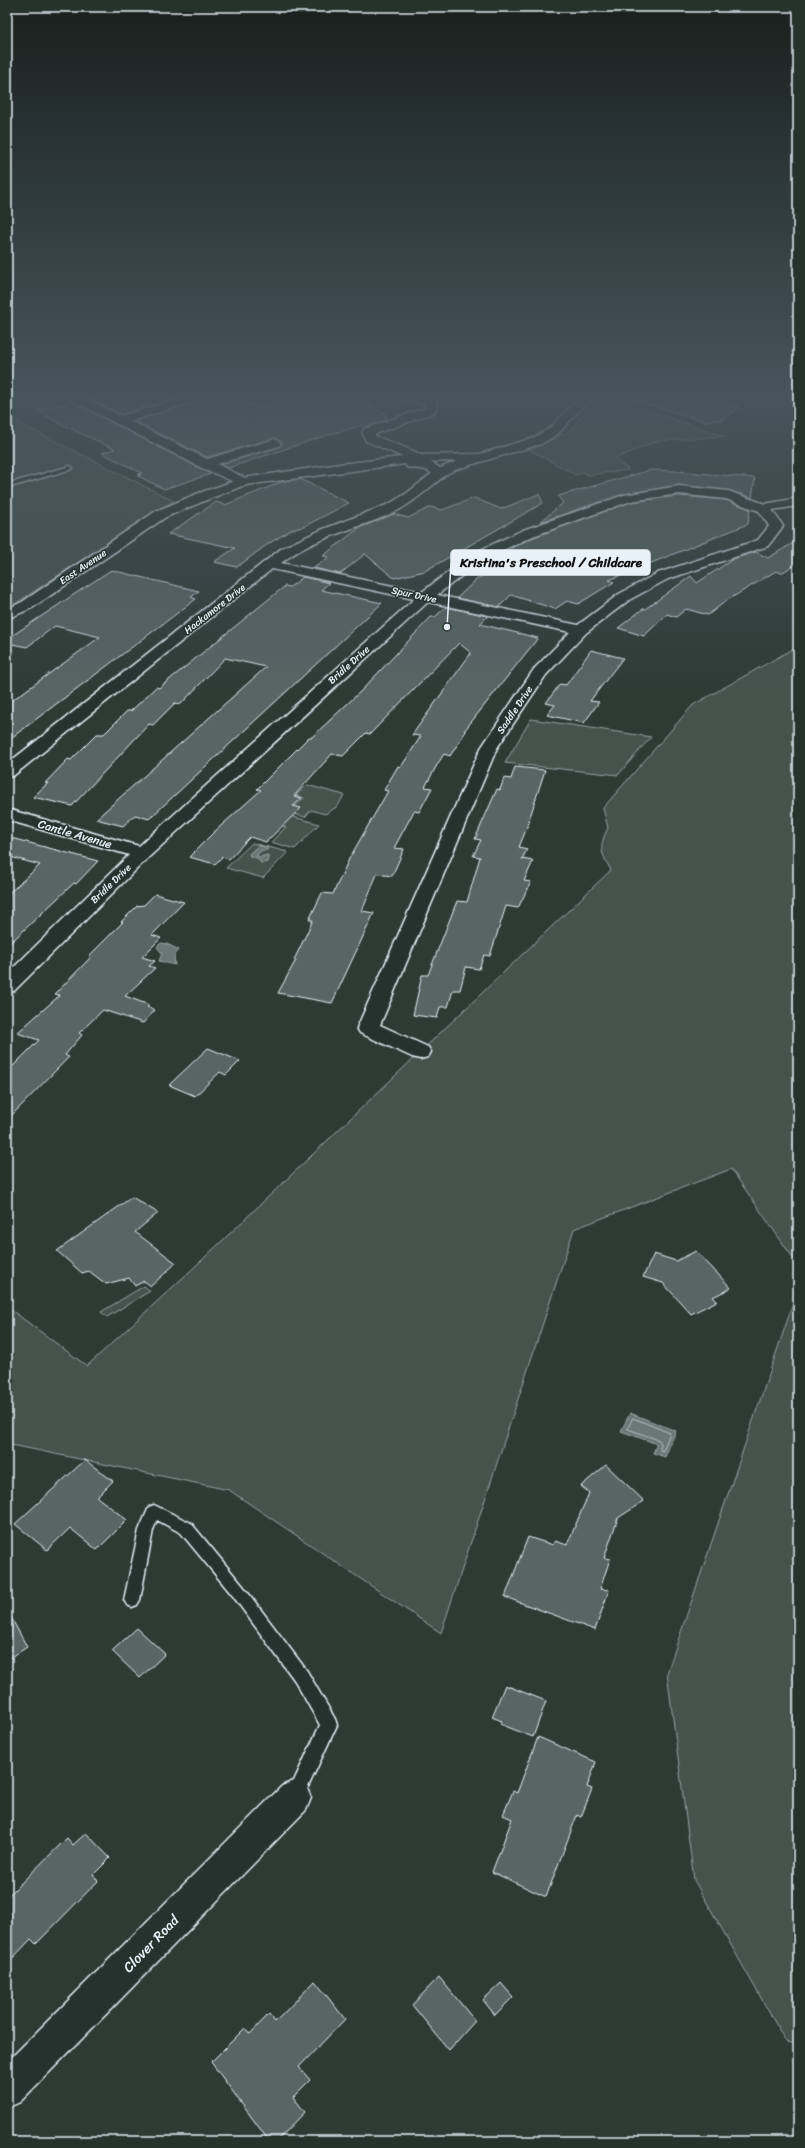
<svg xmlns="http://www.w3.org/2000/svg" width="805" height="2148" font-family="Sriracha,sans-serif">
<rect width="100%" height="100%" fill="#2e3b35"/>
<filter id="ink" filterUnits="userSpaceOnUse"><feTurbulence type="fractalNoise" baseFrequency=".025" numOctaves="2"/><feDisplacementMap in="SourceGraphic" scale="8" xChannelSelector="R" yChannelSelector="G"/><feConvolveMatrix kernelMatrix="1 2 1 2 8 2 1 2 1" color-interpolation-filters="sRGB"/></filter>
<g filter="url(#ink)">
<g fill="#45524e" stroke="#96a2a3">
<path d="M605,397L725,436L657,441L614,459L629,470L588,475L583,472L576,475L530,450L568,432L594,402Z"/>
<path d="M7,417L174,501L157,510L7,609Z"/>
<path d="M798,646V1265L731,1169L574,1229L441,1633L229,1490L7,1444V1307L87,1366L201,1261L611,870C601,853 598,847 608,828L603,808L693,705Z"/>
<path d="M531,719L651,737L618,775L505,763Z"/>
<path d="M307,785L344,795L338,806L325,814L311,810L305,817L288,812L304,798L296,795Z"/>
<path d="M247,804L319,824L295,849L271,842L286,827L276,824Z"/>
<path d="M252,843L288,852L263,878L226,868Z"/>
<path d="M144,1286L150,1291L107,1317L101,1312Z"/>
<path d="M798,1289V2044L786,2042L694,1880L667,1673Z"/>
</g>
<g fill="#6b7775" stroke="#9da8a9">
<path d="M259,845L268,848L267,850H262L256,855L260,857L268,855V862L261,863L257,858L250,856L249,854Z"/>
<path d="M161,943L167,944L179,950L174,956L175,965L159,961L162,953L157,947Z"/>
<path d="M630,1413L676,1431L665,1457L653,1453L657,1444L621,1431Z"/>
</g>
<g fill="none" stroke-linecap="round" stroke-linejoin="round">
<path stroke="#b6c0c4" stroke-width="1" d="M633,1418L670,1433L663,1451L660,1450L661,1444L659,1440L628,1429Z"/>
</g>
<g fill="#596563" stroke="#e8f1f8">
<path d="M110,393H223L259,408L310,393H342L385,413L387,420L367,426L363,425L331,434L228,468L221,464L279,447L282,443L275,438L207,457L134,421L189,404L192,401L190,398H181L121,414L89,398Z"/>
<path d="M630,393H698L740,407L722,420L705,421L629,399Z"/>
<path d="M72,402L199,468L211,474L164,489L138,476L141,475L138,474L142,473L102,453L115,449L60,424L37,410Z"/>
<path d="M651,470L676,471L755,478L752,498L728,490L679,485L624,494L540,522L563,503L558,496Z"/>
<path d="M300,479L349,503L303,527L291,530L268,544L237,567L214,562L235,548L168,534L216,502L225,505L284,481Z"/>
<path d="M539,494L543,503L425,571L394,578L365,554L340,574L314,568L329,557L323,556L359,528L394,514L408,518L431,507L442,510L474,498L501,509Z"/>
<path d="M679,496L726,500L750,509L748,524L609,580L614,582L578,604L567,601L555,609L511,595L499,607L457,598L477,579L519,555L508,552L513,547L534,537L631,502Z"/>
<path d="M798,540V563L781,573L776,571L726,601L708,615L686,609L676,617L667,614L644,636L618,628L643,609H645L691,576L697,583L733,559L756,552L768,558Z"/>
<path d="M111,570L199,591L191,597L196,599L7,741V704L100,637L55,626L27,647L7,643V639Z"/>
<path d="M303,577L329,583L321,590L382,603L149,819L135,815L123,826L96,819L266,667L225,658L181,704L175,703L153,725L149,724L72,806L33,797L48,783H45L68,759L71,760L97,734H104L127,711H131L156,687L159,688L285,586L290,587Z"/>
<path d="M446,607L488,616L480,624L538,638L464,731H466L450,756L444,754L437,765L425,787L432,788L419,812L414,811L394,848L404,849L392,876L377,874L362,911L374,913L332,1003L278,993L296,960H294L313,920H309L322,893L333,894L349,859L388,791L384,790L398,766L401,767L421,736L412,735L471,653L459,643L370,734L366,733L343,756L332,754L294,796L302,798L293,806L301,808L266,842L250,837L229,859L222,857L215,864L189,857L213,833L261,790L257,789L309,737H312L361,691L431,617H435Z"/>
<path d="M591,650L623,658L590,701L599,702L584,723L547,715L555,705L546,703L560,684L566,685Z"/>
<path d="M515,767L545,770L529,820H530L519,847L527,849L522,859L533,861L524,881L531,882L518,908L506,906L490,956L484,955L479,969L466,967L460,990H453L448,1007H440L437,1018L413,1015L422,975H428L457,901L467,902L480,857L473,856L481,840L475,839L497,789L500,790L504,778L511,779Z"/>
<path d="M7,837L98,861L76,884L74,883L7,946V895L40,865L7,856Z"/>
<path d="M155,894L184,902L152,935L161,938L142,957L155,961L149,966L155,968L125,996L149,1005L147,1007L155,1010L143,1023L103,1010L79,1033L82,1035L65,1055L69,1057L7,1120V1072L39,1040L17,1033L60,995L55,994L91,957L89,956L123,922H121L137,906L144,905Z"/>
<path d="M208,1048L240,1061L226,1075L220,1072L195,1096L169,1085Z"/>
<path d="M132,1197L158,1213L135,1232L176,1263L151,1286L144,1281L135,1286L129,1278L106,1284L89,1271L82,1273L57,1251Z"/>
<path d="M696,1251L731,1288L713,1297L717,1301L691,1314L663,1283L643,1277L654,1254L676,1261Z"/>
<path d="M85,1460L113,1481L97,1497L127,1520L97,1550L70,1528L47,1550L15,1524Z"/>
<path d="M606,1465L644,1501L618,1518L604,1558L610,1559L600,1589L609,1590L595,1630L505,1597L528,1537L553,1545L555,1541L567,1545L589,1493L581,1486Z"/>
<path d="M7,1610L27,1647L7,1660Z"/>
<path d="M137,1628L165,1654L140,1678L112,1651Z"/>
<path d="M505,1685L546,1701L533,1737L500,1724L502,1721L492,1717Z"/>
<path d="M538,1737L596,1762L587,1787L592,1789L581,1817L577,1815L546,1897L492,1872L512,1819L503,1815L513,1791L517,1793Z"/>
<path d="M86,1833L110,1858L93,1875L98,1881L36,1944L31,1939L7,1964V1897L67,1838L73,1845Z"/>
<path d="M439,1977L475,2021L449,2050L412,2005Z"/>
<path d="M315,1981L345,2019L299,2067L310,2080L293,2097L305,2112L277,2141H269L211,2062L245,2028L250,2034L269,2014L275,2022Z"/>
<path d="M501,1983L513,1997L495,2015L483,2000Z"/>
</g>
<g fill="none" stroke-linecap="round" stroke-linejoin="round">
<defs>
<g id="service">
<path d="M70,466L73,468L72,469L7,488V484Z"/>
<path d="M154,1505L191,1523L243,1586L307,1671L335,1719L337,1725L301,1802L295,1804L289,1802L287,1796L320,1725L295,1681L233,1596L181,1533L157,1520L153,1530L140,1600L137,1605L132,1607L127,1605L124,1600L139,1530L149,1507Z"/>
</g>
<g id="minor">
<path d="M67,393H79V395L121,416L181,399H189L191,401L189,403L130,421L207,459L275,439L281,443L279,446L217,464L247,479L249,482L247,485L243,486L200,467L69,399Z"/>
<path d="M387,393H406L435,401L437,403L435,412L375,434V436C391,443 427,453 436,467L434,470H426L414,462L366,441L362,432L364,429L425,408V405L389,395Z"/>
<path d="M439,470L443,471L445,474L443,477C429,488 415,501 399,510C360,529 315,536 281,563L422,592L472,554L523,530L624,495L679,486L728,491L765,504L798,498V506L772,510L783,526L768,546L668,579L629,600L586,633L546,675L497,748L380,1025L428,1047L431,1052L428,1057L420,1059L412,1057L360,1033L357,1028L481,748L534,669L570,632L428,602L149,857L14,991L7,992V974L129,855L7,820V809L139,846L414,599L272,569L13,776L7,777V764L282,548L321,530L389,504L407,493L435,471ZM679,494L726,499L759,511L769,526L758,540L658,573L619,594L578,625L437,595L482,560L533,536L631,501Z"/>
<path d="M294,1781L306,1786L311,1798L306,1810L20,2102L7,2108V2062L282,1786Z"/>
</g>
<path id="tertiary" d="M590,393H605L585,404L558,434L541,444L457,469L439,478L426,470L407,467L405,464L245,485L209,499L166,517L32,608L7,619V609L22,602L156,511L199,493L243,478L340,464L418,455L480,454L533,438L550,428L577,400ZM458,461L440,468L434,464L424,462Z"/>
</defs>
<use href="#service" stroke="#e8f1f8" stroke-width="3"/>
<use href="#minor" stroke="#e8f1f8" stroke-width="3"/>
<use href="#tertiary" stroke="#e8f1f8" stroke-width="3"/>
<use href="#service" fill="#26332d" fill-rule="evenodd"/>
<use href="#minor" fill="#26332d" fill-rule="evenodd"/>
<use href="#tertiary" fill="#26332d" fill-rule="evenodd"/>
</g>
</g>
<linearGradient id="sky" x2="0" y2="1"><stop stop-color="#19201d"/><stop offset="0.57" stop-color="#46555c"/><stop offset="1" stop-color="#46555c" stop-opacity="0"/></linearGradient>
<rect width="805" height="694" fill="url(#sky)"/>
<g text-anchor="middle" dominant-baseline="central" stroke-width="3" stroke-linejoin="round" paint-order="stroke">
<g font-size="10" fill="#e8f1f8" stroke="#26332d">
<text transform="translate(83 567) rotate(-34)">East Avenue</text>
<text transform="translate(414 595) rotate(12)">Spur Drive</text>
<text transform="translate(215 609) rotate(-38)">Hackamore Drive</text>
<text transform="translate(349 665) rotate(-42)">Bridle Drive</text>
<text transform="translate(515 710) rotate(-56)">Saddle Drive</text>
<text transform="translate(111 884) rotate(-44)">Bridle Drive</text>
</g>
<g font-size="12" fill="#e8f1f8" stroke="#26332d">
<text transform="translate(75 834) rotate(16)">Cantle Avenue</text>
</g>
<g font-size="14" fill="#e8f1f8" stroke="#26332d">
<text transform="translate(151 1944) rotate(-46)">Clover Road</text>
</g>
</g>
<path fill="none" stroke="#e8f1f8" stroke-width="1.5" d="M447 627L451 563"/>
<circle fill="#e8f1f8" stroke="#26332d" stroke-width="1.5" cx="447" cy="627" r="4"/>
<rect fill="#e8f1f8" stroke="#e8f1f8" stroke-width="1.5" x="451" y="550" width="199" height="25" rx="4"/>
<g font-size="13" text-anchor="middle" font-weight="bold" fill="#111">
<text x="551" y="567">Kristina's Preschool / Childcare</text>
</g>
<rect width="805" height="2148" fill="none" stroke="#26332d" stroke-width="24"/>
<rect x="12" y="12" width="781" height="2124" fill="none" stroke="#e8f1f8" stroke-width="1.5" filter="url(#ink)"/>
</svg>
